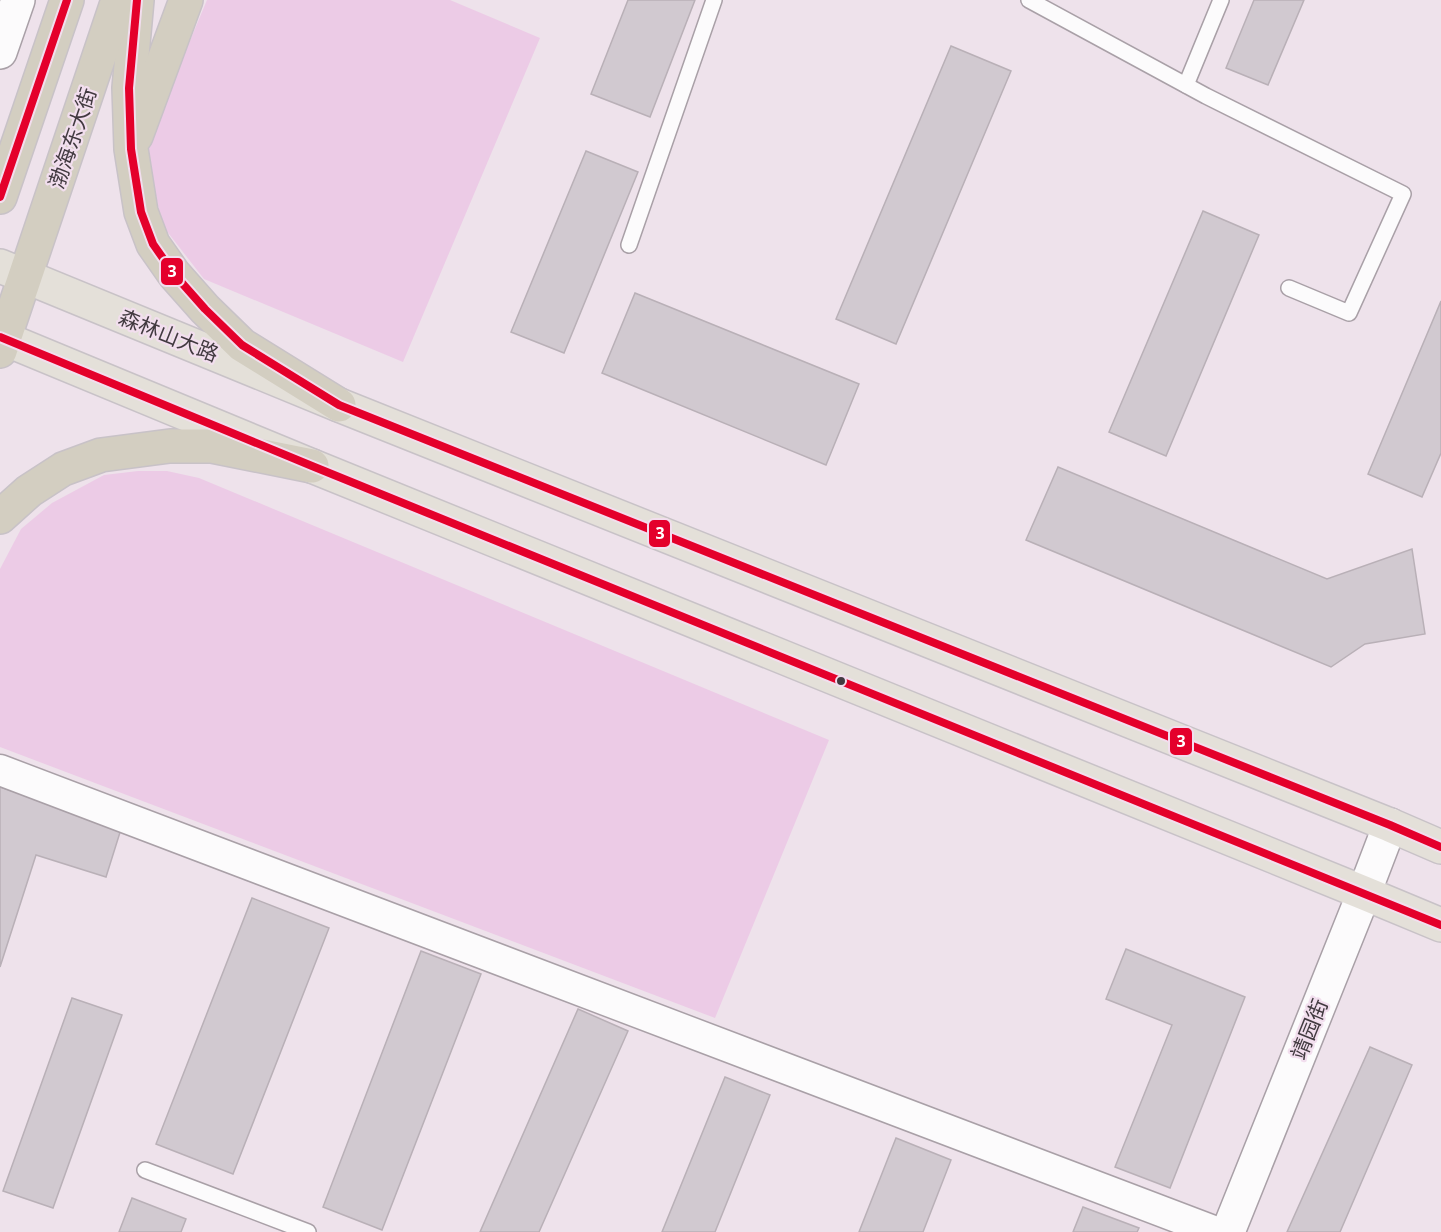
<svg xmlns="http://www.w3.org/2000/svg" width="1441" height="1232" font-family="'Noto Sans','Noto Sans SC',sans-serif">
<rect width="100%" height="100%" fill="#eee2eb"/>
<g fill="#eccbe6">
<path d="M207,0H450L540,38L403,362L204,279L162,225L146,146Z"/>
<path d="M138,471H167L199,478L829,740L715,1018L0,747V569L21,529L52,503L104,475Z"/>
</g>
<g fill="#d1c9d0" stroke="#b9b0b7" stroke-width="1.5">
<path d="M628,0H695L650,117L591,94Z"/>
<path d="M1254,0H1304L1268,85L1226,68Z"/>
<path d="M951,46L1011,71L896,344L836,319Z"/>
<path d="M586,151L638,172L564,353L511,332Z"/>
<path d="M1203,211L1259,235L1166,456L1109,432Z"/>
<path d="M635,293L859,384L826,465L602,373Z"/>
<path d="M1441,301V453L1422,497L1368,474Z"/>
<path d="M1058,467L1327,579L1412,549L1425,634L1365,644L1331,667L1026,540Z"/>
<path d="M0,787L122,826L106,877L36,855L0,967Z"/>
<path d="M252,898L329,928L233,1174L156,1144Z"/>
<path d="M1126,949L1245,997L1170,1188L1115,1167L1172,1025L1106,999Z"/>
<path d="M421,951L481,974L382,1230L323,1207Z"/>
<path d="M72,998L122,1015L53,1208L3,1191Z"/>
<path d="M578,1009L628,1031L539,1232H480Z"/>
<path d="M1370,1047L1412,1065L1340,1232H1287Z"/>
<path d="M725,1077L770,1095L715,1232H662Z"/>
<path d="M896,1138L951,1160L923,1232H859Z"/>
<path d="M132,1198L186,1219L181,1232H119Z"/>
<path d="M1083,1207L1139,1228L1137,1232H1073Z"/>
</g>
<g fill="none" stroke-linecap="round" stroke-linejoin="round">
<defs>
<g id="lane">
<path d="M1029,0L1206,96L1403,194L1349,313L1289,288"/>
<path d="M1186,85L1221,0"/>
<path d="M629,245L714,0"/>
<path d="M145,1170L308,1232"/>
</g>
<path id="street" d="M0,770L1216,1232"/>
<g id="secondary">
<path d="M0,52L18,0"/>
<path d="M1228,1232L1364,893L1390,825"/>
</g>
<g id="primary">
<path d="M0,266L339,405L1390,825L1441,847"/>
<path d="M0,337L312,466L1364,893L1441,925"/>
</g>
<g id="highway">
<path d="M137,0L129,88L131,149L141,212L153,244L174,274L205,309L242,345L339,405"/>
<path d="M136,136L186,0"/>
<path d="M0,197L67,0"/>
<path d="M0,351L118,0"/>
<path d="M0,517L29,491L63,469L101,455L170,446H212L312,466"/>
</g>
</defs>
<use href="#lane" stroke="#a9a0a7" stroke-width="18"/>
<use href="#street" stroke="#a9a0a7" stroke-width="33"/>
<use href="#secondary" stroke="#a9a0a7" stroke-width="36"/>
<use href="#primary" stroke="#c8c2c7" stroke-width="36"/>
<use href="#highway" stroke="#c8c2c7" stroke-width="36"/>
<use href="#lane" stroke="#fcfbfc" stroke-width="15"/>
<use href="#street" stroke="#fcfbfc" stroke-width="30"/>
<use href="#secondary" stroke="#fcfbfc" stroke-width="33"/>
<use href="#primary" stroke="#e4e0d9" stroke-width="33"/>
<use href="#highway" stroke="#d3cec1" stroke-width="33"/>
<defs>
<g id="bus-1">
<path d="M137,0L129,88L131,149L141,212L153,244L174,274L205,309L242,345L339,405L1390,825L1441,847"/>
<path d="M0,197L67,0"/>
<path d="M0,337L312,466L1441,925"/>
</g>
</defs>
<use href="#bus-1" stroke="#f2deee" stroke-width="12"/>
<use href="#bus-1" stroke="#e4002b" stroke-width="8"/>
</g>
<circle fill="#423a40" stroke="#f2deee" stroke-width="2" cx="841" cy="681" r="5"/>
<g text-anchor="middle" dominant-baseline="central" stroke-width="4.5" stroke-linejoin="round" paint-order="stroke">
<g font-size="21" fill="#423a40" stroke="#f2deee">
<text transform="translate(72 138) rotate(-71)">渤海东大街</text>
<text transform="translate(169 335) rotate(22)">森林山大路</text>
<text transform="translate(1309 1029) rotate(-68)">靖园街</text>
</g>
</g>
<g stroke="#f2deee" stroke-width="2">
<rect x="160" y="257" width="24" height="29" rx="6" fill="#e4002b"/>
<rect x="648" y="519" width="23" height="29" rx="6" fill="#e4002b"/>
<rect x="1169" y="727" width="24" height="29" rx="6" fill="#e4002b"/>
</g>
<g font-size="16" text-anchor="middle" font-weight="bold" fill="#fff">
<text x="172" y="277">3</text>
<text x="660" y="539">3</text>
<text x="1181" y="747">3</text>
</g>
</svg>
